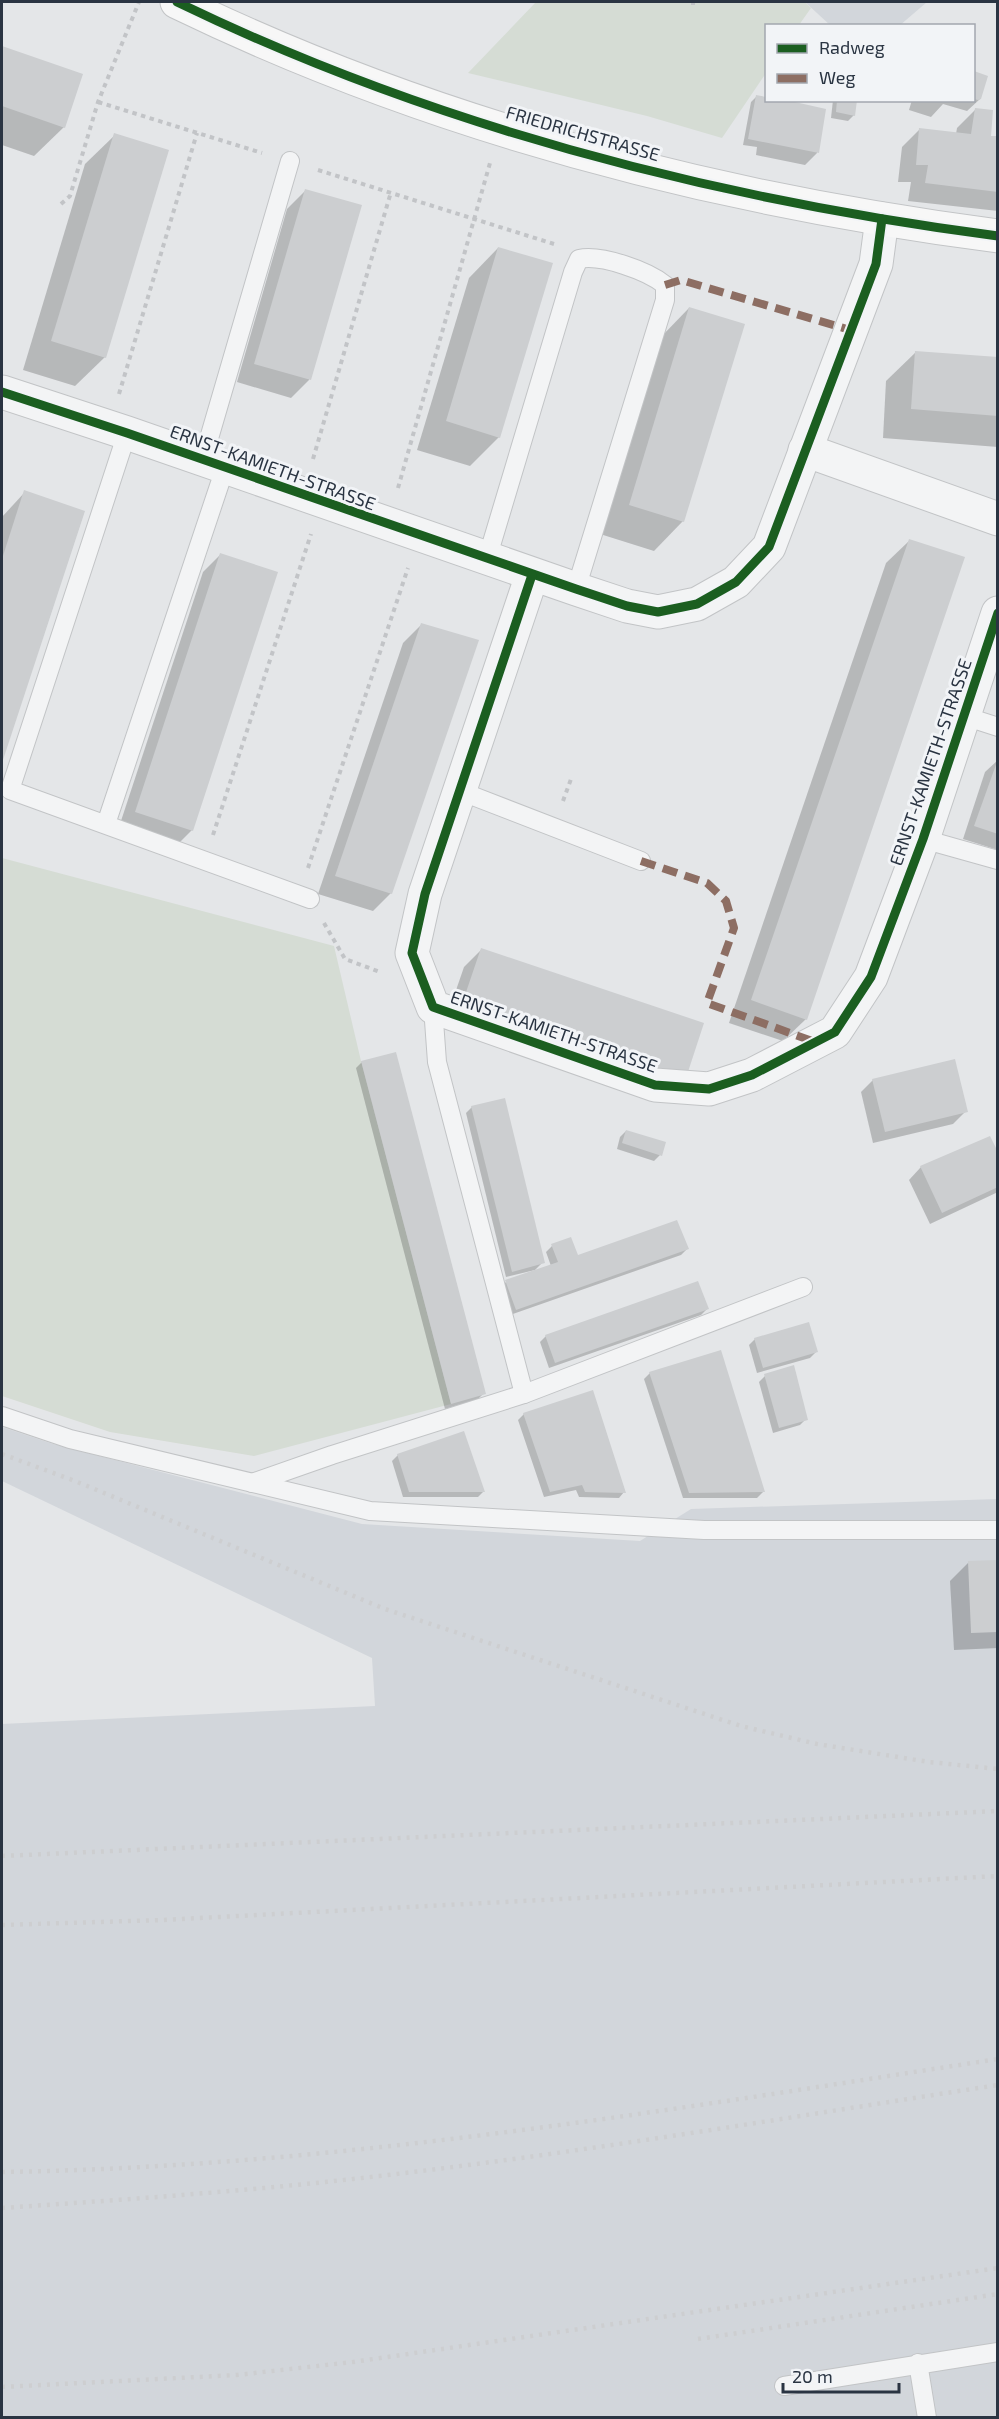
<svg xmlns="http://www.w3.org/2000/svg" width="999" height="2419" font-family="'Exo 2',sans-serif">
<rect width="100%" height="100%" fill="#e4e6e8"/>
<g fill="#d2d6db">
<path d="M805,2H927L899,26L830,25Z"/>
<path d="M2,1427L53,1444L362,1524L640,1541L691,1509L997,1499V2417H2V1724L375,1706L372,1658L2,1481Z"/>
</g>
<g fill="#d5dcd4">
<path d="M536,2H805L811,8L799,25L766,26V73L722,138L647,116L468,73Z"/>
<path d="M2,858L334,946L361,1061L451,1404L254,1456L110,1432L2,1396Z"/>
</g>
<g fill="#0003">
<path d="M2,48L81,75L64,127L34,156L2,145Z"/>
<path d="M974,73L986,77L980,99L967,111L943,104L931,117L909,110L912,100H974Z"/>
<path d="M757,96L766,98V100L825,110L817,153L805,165L756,155L757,147L743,145L751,102Z"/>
<path d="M833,100H856L854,115L848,121L831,118Z"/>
<path d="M975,110L989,137L998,138V211L908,201L911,182H898L902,147L920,129L956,134L957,128Z"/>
<path d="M115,135L105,357L75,386L23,370L85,164Z"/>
<path d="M305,191L360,206L309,380L291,398L237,382L287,209Z"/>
<path d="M498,248L499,437L470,466L417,450L469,278Z"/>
<path d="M689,308L683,521L654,551L600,534L660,338Z"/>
<path d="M916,352L998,359V447L883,438L886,381Z"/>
<path d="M25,492L84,512L2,760V517Z"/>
<path d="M909,541L806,1019L783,1041L729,1023L886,563Z"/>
<path d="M221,554L192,830L174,848L118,830L203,572Z"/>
<path d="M421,625L391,893L373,911L318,894L403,643Z"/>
<path d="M998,760V850L963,839L985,772Z"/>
<path d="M482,949L665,1098L445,1022L464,967Z"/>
<path d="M362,1062L484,1393L478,1399L445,1409L356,1068Z"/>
<path d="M873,1080L966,1111L953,1124L873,1143L861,1092Z"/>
<path d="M472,1107L543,1262L535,1270L506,1277L466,1113Z"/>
<path d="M626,1131L660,1155L654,1161L617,1149L620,1137Z"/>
<path d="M998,1155V1192L930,1224L909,1180L921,1167Z"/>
<path d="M570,1239L577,1257L687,1249L681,1255L510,1315L500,1288L506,1282L551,1266L546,1252L552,1246Z"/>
<path d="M707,1309L701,1315L549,1368L540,1342L546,1336Z"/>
<path d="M755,1339L816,1352L810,1358L757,1373L749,1345Z"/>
<path d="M650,1373L763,1492L757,1498H683L644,1379Z"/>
<path d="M765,1376L806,1419L800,1425L773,1433L759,1382Z"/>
<path d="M524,1414L624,1492L619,1498L579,1497L576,1490L544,1497L518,1420Z"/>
<path d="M398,1455L483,1492L478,1497H403L392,1461Z"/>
<path d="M998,1561V1648L954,1650L950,1581L969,1562Z"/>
</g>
<g fill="#ccced0">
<path d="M2,46L83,74L65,128L2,106Z"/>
<path d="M974,71L988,76L981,99L978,100L974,99Z"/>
<path d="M756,95L766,97V100H786L826,109L819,153L748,139Z"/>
<path d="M837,100H857L855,116L836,112Z"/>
<path d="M975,108L993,110L991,136H998V192L925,183L928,165H916L919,128L971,134Z"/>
<path d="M114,133L169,150L106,358L51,341Z"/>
<path d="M305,189L362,205L311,380L254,364Z"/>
<path d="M498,247L553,263L500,438L446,421Z"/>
<path d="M689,307L745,324L684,522L629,505Z"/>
<path d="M915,351L998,357V416L911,409Z"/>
<path d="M24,490L85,511L2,763V559Z"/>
<path d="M909,539L965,557L807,1020L751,1000Z"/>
<path d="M220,553L278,572L193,831L135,812Z"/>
<path d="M421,623L479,640L392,894L335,876Z"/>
<path d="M998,759V834L974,826Z"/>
<path d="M481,948L704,1023L685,1081L462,1004Z"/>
<path d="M396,1052L486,1394L451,1404L361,1061Z"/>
<path d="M955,1059L968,1112L885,1132L872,1079Z"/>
<path d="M505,1098L545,1263L512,1272L471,1106Z"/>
<path d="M626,1130L666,1142L662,1156L622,1143Z"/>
<path d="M990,1136L998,1152V1187L942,1213L920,1166Z"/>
<path d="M677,1220L689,1249L516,1310L505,1280L558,1262L551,1244L571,1237L578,1255Z"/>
<path d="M698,1281L709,1309L555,1363L545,1335Z"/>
<path d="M809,1322L818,1352L763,1368L754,1338Z"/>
<path d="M721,1350L765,1492L689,1493L649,1372Z"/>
<path d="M794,1365L808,1420L779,1428L764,1374Z"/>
<path d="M593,1390L626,1493L585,1492L582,1485L550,1492L523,1413Z"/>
<path d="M464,1431L485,1492H409L397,1454Z"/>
<path d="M998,1560V1632L971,1633L968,1561Z"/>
</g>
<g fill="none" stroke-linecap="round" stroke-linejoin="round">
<defs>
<g id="lane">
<path d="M127,433L10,790L310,899"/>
<path d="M203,459L290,161"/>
<path d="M487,559L573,272L579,259C601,254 648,271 665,285V300L576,589"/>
<path d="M964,716L998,727"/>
<path d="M460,791L641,861"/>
<path d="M106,824L225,468"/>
<path d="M923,839L998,860"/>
<path d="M433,1007L437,1062L524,1394"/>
<path d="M2,1416L70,1439L370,1511L704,1530H998"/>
<path d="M252,1483L332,1455L524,1394L803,1287"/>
<path d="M918,2363L927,2418"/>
<path d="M784,2386L998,2352"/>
</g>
<g id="street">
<path d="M2,392L127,433L576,589L627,606L658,612L697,604L736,582L769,547L876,264L882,219"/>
<path d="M805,450L998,519"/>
<path d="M532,575L425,894L412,953L433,1007L655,1085L709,1089L752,1075L835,1032L871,977L923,839L998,613"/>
</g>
<path id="secondary" d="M177,2C433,126 716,199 998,236"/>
</defs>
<use href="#lane" stroke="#c2c4c6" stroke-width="20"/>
<use href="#street" stroke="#c2c4c6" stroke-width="35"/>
<use href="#secondary" stroke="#c2c4c6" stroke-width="35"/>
<g stroke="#c2c4c7" stroke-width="4" stroke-dasharray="4.5 4.5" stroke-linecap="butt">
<path d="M693,5V2"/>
<path d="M98,102L262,153"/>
<path d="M318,170L554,244"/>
<path d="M61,204L70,196L98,102L139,2"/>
<path d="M119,394L197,133"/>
<path d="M313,459L391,192"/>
<path d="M398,488L490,163"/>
<path d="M563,801L571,779"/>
<path d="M213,835L311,534"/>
<path d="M308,868L408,568"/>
<path d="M324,923L345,959L380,972"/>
</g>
<use href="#lane" stroke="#f3f4f5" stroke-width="18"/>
<use href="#street" stroke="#f3f4f5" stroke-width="33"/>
<use href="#secondary" stroke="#f7f7f7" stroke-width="33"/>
<g stroke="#cdced0" stroke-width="4.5" stroke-dasharray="3 6" stroke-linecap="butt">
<path d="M2,1454L75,1481L385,1609L741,1726L817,1744L929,1762L998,1769"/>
<path d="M2,1856L998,1811"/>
<path d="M2,1925L162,1920L998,1876"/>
<path d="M2,2172C336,2167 667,2110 998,2059"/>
<path d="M2,2208C119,2200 236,2192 353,2179C569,2155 783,2118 998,2085"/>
<path d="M698,2339L998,2294"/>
<path d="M2,2387L237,2375L353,2362L998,2268"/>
</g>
<g stroke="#8d6e63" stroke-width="8" stroke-dasharray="15 8" stroke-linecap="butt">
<path d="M665,285L681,280L850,330"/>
<path d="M641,861L707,883L726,901L734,928L707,1003L815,1042"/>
</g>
<defs>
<g id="cycleway">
<path d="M177,2C433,126 716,199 998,236"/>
<path d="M2,392L127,433L576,589L627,606L658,612L697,604L736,582L769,547L876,264L882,219"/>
<path d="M532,575L425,894L412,953L433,1007L655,1085L709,1089L752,1075L835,1032L871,977L923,839L998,613"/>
</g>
</defs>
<use href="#cycleway" stroke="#f2f4f7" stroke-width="13"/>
<use href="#cycleway" stroke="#1b5e20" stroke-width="9"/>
</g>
<g text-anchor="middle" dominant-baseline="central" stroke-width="6" stroke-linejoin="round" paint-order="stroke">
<g font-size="18" fill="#2a3442" stroke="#f2f4f7">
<text transform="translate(583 133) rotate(16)">FRIEDRICHSTRASSE</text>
<text transform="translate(273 467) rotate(20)">ERNST-KAMIETH-STRASSE</text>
<text transform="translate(930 762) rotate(-71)">ERNST-KAMIETH-STRASSE</text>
<text transform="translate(554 1031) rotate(19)">ERNST-KAMIETH-STRASSE</text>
</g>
</g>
<rect width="999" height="2419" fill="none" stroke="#2a3442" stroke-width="6"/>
<rect x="765" y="24" width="210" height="78" fill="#f2f4f7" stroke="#a2a7af" stroke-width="1.5"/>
<rect x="777" y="44" width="30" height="9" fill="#1b5e20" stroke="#a2a7af" stroke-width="1.5"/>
<text x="819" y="54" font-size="18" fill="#2a3442">Radweg</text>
<rect x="777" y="74" width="30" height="9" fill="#8d6e63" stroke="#a2a7af" stroke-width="1.5"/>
<text x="819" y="84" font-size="18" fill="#2a3442">Weg</text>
<path d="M783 2383v9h116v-9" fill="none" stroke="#2a3442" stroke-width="3"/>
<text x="792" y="2383" font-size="18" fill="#2a3442" stroke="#f2f4f7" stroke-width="4.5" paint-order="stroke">20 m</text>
</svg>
